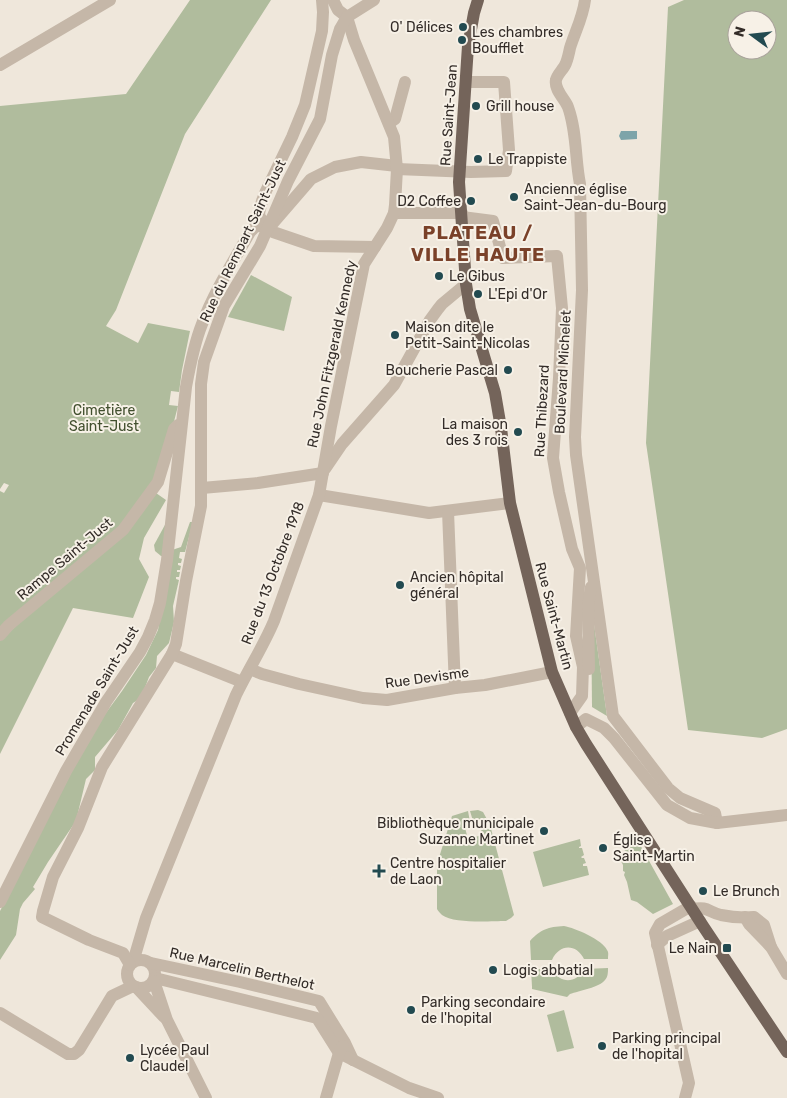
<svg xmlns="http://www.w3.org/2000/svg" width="787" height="1098" font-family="Rubik,sans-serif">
<rect width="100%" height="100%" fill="#efe7db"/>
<g fill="#b0bc9d" fill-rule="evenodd">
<path d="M190,0H271L185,134L116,310L106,326L138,343L148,323L190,331L182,370L179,392L171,391L169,405L178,406L169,441L154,485L124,526L0,630V491L4,493L9,485L4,483L0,489V106L126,94Z"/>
<path d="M684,0H787V729L762,738L688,730L646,443L668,7ZM737,20H767V50H737Z"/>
<path d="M251,275L292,297L284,331L228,317L230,313Z"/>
<path d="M156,493L166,500L144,538L139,559L149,577L133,618L73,608L0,754V641Z"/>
<path d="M190,522H193L185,552H180L179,558L182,559L181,563H178V565L181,566L180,570H177V572H180L179,577H176V579L179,580L173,606L174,622L169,643L157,656L156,668L149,677L141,698L133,703L118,730L95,757V770L86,779L76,821L48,862L33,887L35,889L23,903L20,909L16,935L0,960V911L72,771L97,725L122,691L146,655L158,630L172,550L181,547Z"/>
<path d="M166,523L162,556H161L155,551L154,545Z"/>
<path d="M591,603L607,716L592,707Z"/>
<path d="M478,810L483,812L489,823L480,825L479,820L473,821L470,811Z"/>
<path d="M468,811L470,822L464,824L468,839L482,835L481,828L490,825L514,915L511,918L506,921C491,921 454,924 442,915C440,913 438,911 437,909V864L452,816Z"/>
<path d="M580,839L581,846L579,847V848H582L584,855L581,857L582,858H584L586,863L583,864V866H587L589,875L543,887L533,852Z"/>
<path d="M638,841L673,904L653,914L637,902L631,900L627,882L624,875L625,872L623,871V865L619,857L624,855L625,856L626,854L623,845Z"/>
<path d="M564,926C575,928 603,940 607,950C609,953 608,955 608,959H584C576,943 559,944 552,960H531L530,941C541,929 548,927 564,926Z"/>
<path d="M608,968C608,972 608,977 605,980C600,987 579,991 570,994L567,997L532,989V987L531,969H552C560,984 576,984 584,969Z"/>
<path d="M564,1010L574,1048L557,1052L547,1015Z"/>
</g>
<path fill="#7da4a9" d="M621,131H637V139L621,140L619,136Z"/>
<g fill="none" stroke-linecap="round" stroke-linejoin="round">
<g stroke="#c5b7a8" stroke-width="12">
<path d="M322,0L323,12L322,31L305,105L292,137L266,191L262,201L259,213L260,218L268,225L273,232L314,246L375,247"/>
<path d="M585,0C583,17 575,32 570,48C569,53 568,58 566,63C564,69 557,74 556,80C554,90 565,99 568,107C577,132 575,159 580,184L582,290L575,437L576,455L613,716L668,788L680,798L715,813L717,823"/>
<path d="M0,65L110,0"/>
<path d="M389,123L395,119L405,82"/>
<path d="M397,169L471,172L506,171L509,150L504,82H466"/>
<path d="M394,213H462"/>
<path d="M462,217L493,221L503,258L557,256L562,308L559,378L553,458L559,492L572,549L580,568L576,636L583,667L582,696L570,713"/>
<path d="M325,469L342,444L394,385L430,320L438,309L442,304L466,284"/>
<path d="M202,488L258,483L323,473"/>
<path d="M319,495L429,513L510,503"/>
<path d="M448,511L455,688"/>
<path d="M0,635L9,625L123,530L158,482L174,429L178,425"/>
<path d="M172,654L242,682"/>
<path d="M250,669L262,674L299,684L363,698L387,700L455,688L485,685L552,672"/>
<path d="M589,669L588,606L591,587"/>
<path d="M576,727L586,719L604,728L614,738L667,805L690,818L717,823L787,815"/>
<path d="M0,902L66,771L106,702L140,652L148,637L155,620L160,603L167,560L186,387C190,365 194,344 202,324C214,292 233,262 250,232L255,227L273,223L311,179L335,167L361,162L397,166"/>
<path d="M693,909C708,906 708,912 721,915C731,917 743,918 754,917L764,925L771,947"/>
<path d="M745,917L749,924L771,947L787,974"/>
<path d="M657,945L667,936L700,921"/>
<circle cx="141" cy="974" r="14"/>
<path d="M133,962L146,918L236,695C248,670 263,647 274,621L319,495L331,426L364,264L387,228L394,213L395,205L397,169L394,137L354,40L347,17L338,10L333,0"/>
<path d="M151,963L240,982L319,1001L345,1043L353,1060"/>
<path d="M130,965L123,953L89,940L42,917L43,911L53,877L78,828L102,767L172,654L176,644L186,581L201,506V384L204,362L224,306L260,246L288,181L320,119L332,55L340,29L347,17L374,0"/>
<path d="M155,978L317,1018L339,1053L409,1088L438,1098"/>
<path d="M154,981L167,1020L206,1098"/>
<path d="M136,987L164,1017"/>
<path d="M0,1013L68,1054H74L79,1050L112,996L133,986"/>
<path d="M326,1098L339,1053L343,1046"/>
<path d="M685,1098L689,1083L655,933L660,924L691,906"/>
</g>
<path stroke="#74645a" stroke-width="12" d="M478,0L474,13L468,46L459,182L466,284L470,309L495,393L501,428L510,503L552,672L576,727L586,744L703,926L787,1052"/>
</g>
<g fill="#224a50" stroke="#f7f1e7" stroke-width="2">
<circle cx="463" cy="27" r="5"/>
<circle cx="462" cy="40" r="5"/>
<circle cx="476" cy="106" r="5"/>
<circle cx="478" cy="159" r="5"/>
<circle cx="514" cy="197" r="5"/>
<circle cx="471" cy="201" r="5"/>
<circle cx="439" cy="276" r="5"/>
<circle cx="478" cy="294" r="5"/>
<circle cx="395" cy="335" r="5"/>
<circle cx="508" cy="370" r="5"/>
<circle cx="518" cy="432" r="5"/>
<circle cx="400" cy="585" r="5"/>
<circle cx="544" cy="831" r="5"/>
<circle cx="603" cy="848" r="5"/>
<path d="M376.5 863.5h5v5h5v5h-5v5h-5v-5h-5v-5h5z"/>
<circle cx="703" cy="891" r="5"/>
<rect x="722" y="943" width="10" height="10" rx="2.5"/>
<circle cx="493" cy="970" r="5"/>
<circle cx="411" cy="1010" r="5"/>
<circle cx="602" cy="1046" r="5"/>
<circle cx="130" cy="1058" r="5"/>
</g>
<g text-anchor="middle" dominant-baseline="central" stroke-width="4" stroke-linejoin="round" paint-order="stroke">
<g font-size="14" fill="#332c28" stroke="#f7f1e7" text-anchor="start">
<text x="453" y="27" text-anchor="end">O' Délices</text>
<text x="472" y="32">Les chambres<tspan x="472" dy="16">Boufflet</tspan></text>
<text x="486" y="106">Grill house</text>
<text x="488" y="159">Le Trappiste</text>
<text x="524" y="189">Ancienne église<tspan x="524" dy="16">Saint-Jean-du-Bourg</tspan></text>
<text x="461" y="201" text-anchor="end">D2 Coffee</text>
<text x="449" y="276">Le Gibus</text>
<text x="488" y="294">L'Epi d'Or</text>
<text x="405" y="327">Maison dite le<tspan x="405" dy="16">Petit-Saint-Nicolas</tspan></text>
<text x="498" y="370" text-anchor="end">Boucherie Pascal</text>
<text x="508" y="424" text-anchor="end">La maison<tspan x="508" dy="16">des 3 rois</tspan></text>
<text x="410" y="577">Ancien hôpital<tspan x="410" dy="16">général</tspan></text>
<text x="534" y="823" text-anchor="end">Bibliothèque municipale<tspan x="534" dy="16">Suzanne Martinet</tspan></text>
<text x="613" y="840">Église<tspan x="613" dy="16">Saint-Martin</tspan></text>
<text x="390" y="863">Centre hospitalier<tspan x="390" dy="16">de Laon</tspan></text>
<text x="713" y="891">Le Brunch</text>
<text x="717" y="948" text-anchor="end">Le Nain</text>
<text x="503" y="970">Logis abbatial</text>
<text x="421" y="1002">Parking secondaire<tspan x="421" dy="16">de l'hopital</tspan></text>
<text x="612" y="1038">Parking principal<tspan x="612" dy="16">de l'hopital</tspan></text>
<text x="140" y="1050">Lycée Paul<tspan x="140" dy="16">Claudel</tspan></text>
</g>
<g font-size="14" fill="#332c28" stroke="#f7f1e7">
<text transform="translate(449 115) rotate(-86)">Rue Saint-Jean</text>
<text transform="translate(243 241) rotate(-64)">Rue du Rempart Saint-Just</text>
<text transform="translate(332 354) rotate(-78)">Rue John Fitzgerald Kennedy</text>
<text transform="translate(563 372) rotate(-87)">Boulevard Michelet</text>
<text transform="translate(542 411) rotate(-87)">Rue Thibezard</text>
<text transform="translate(65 559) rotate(-40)">Rampe Saint-Just</text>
<text transform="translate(273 573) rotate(-69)">Rue du 13 Octobre 1918</text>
<text transform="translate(554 616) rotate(75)">Rue Saint-Martin</text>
<text transform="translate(427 678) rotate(-8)">Rue Devisme</text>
<text transform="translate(97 691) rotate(-59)">Promenade Saint-Just</text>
<text transform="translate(242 969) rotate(13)">Rue Marcelin Berthelot</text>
</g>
<g font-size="14" fill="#414f2e" stroke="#f7f1e7">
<text x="104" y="410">Cimetière<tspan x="104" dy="16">Saint-Just</tspan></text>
</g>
<g font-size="19" font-weight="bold" letter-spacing="1" fill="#7a4129" stroke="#f7f1e7">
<text x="478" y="232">PLATEAU /<tspan x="478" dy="22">VILLE HAUTE</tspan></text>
</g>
</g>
<g transform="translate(752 35) rotate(285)"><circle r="24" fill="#f7f1e7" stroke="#a9a29b"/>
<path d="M0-4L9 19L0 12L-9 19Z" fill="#224a50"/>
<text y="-8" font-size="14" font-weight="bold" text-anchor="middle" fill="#332c28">N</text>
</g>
</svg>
